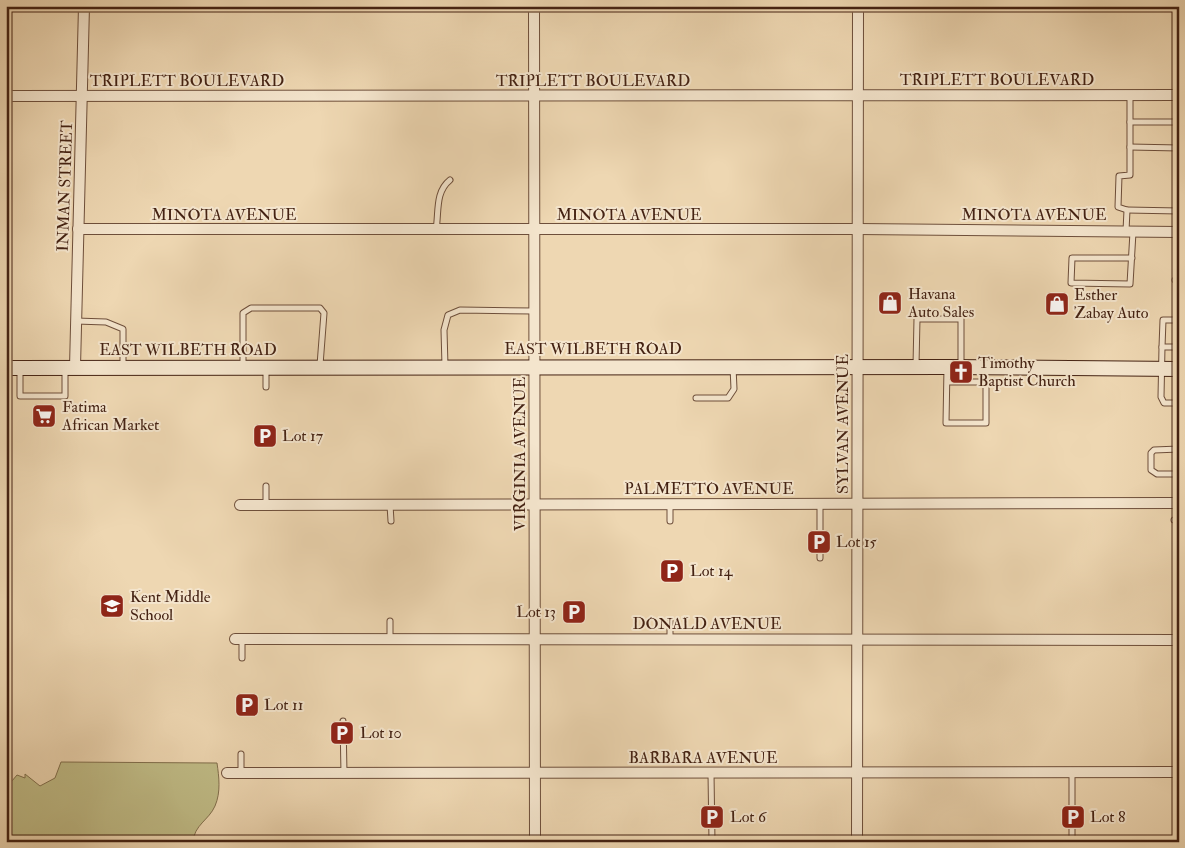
<svg xmlns="http://www.w3.org/2000/svg" width="1185" height="848" font-family="'IM FELL Double Pica',serif">
<rect width="100%" height="100%" fill="#eed7b2"/>
<filter id="stains"><feTurbulence type="fractalNoise" baseFrequency=".004" numOctaves="4"/><feColorMatrix values="0 0 0 0 .2 0 0 0 0 .09 0 0 0 0 .02 0 0 0 .5 -.17"/></filter>
<radialGradient id="worn" r=".72"><stop offset=".6" stop-color="#630" stop-opacity="0"/><stop offset="1" stop-color="#630" stop-opacity=".3"/></radialGradient>
<path fill="#c0bc87" stroke="#826f4d" d="M61,762L217,763C219,777 221,792 215,806C209,820 194,825 193,842H6V788L17,775L25,778V774L40,786L55,778Z"/>
<g fill="none" stroke-linecap="round" stroke-linejoin="round">
<defs>
<g id="service">
<path d="M1130,122H1179"/>
<path d="M1130,147L1179,148"/>
<path d="M1127,210L1179,211"/>
<path d="M436,230C439,212 435,192 450,180"/>
<path d="M1126,231L1127,210L1118,207L1119,176L1130,175V95"/>
<path d="M1132,258H1072L1071,283L1130,284L1133,232"/>
<path d="M1175,280H1179"/>
<path d="M76,321L106,322L123,329V366"/>
<path d="M1162,347L1163,320H1179"/>
<path d="M1179,347H1162L1161,397L1164,403H1179"/>
<path d="M916,365L917,319H961V366"/>
<path d="M445,366L444,330L448,315L460,310L534,311"/>
<path d="M243,367V313L251,308H320L324,313L320,365"/>
<path d="M266,368V387"/>
<path d="M20,369V396H65V369"/>
<path d="M947,382H986V423H946L947,367"/>
<path d="M696,398H728L734,389L733,367"/>
<path d="M1179,449L1154,450L1151,453V470L1157,474H1179"/>
<path d="M670,504V521"/>
<path d="M820,504V558"/>
<path d="M266,505V486"/>
<path d="M390,505L391,521"/>
<path d="M1174,520H1179"/>
<path d="M390,621V639"/>
<path d="M670,621V639"/>
<path d="M242,658V639"/>
<path d="M343,721L344,773"/>
<path d="M241,773V754"/>
<path d="M711,773L712,842"/>
<path d="M1072,773V842"/>
</g>
<g id="minor">
<path d="M534,6L535,842"/>
<path d="M6,96L1179,95"/>
<path d="M78,229H858L1179,232"/>
<path d="M75,367L84,6"/>
<path d="M240,505L1179,503"/>
<path d="M235,639L1179,640"/>
<path d="M227,773L1179,772"/>
<path d="M857,842L858,6"/>
</g>
<path id="secondary" d="M6,368L947,367L1179,369"/>
</defs>
<use href="#service" stroke="#6e4f3b" stroke-width="7"/>
<use href="#minor" stroke="#6e4f3b" stroke-width="12"/>
<use href="#secondary" stroke="#442213" stroke-width="16"/>
<use href="#service" stroke="#f4e5cd" stroke-width="5"/>
<use href="#minor" stroke="#f4e5cd" stroke-width="10"/>
<use href="#secondary" stroke="#f4e5cd" stroke-width="14"/>
</g>
<defs>
<symbol id="shop-square" viewBox="-11 -11 22 22"><rect x="-9" y="-9" width="18" height="18" rx="4" fill="#8f2418" stroke="#f4e5cd"/><path d="M-5-2.5h2.3a2.7 3.5 0 0 1 5.4 0H5L5.5 6h-11ZM-1.5-2.5h3a1.5 2.3 0 0 0-3 0Z" fill="#fff"/></symbol>
<symbol id="church-square" viewBox="-11 -11 22 22"><rect x="-9" y="-9" width="18" height="18" rx="4" fill="#8f2418" stroke="#f4e5cd"/><path d="M-1.2-6h2.4v3.5h3.3v2.4h-3.3V6h-2.4V-.1h-3.3v-2.4h3.3Z" fill="#fff"/></symbol>
<symbol id="supermarket-square" viewBox="-11 -11 22 22"><rect x="-9" y="-9" width="18" height="18" rx="4" fill="#8f2418" stroke="#f4e5cd"/><path d="M-6-5.5h2.5l.6 2H6L4.5 2H-2.5L-4.4-4H-6ZM-1.5 3.2a1.3 1.3 0 1 0 .1 0ZM3 3.2a1.3 1.3 0 1 0 .1 0Z" fill="#fff"/></symbol>
<symbol id="parking-square" viewBox="-11 -11 22 22"><rect x="-9" y="-9" width="18" height="18" rx="4" fill="#8f2418" stroke="#f4e5cd"/><path d="M-3.5-5.5H1a3.5 3.5 0 0 1 0 7H-1V5.5H-3.5ZM-1-3.4V-.6H.8a1.4 1.4 0 0 0 0-2.8Z" fill="#fff"/></symbol>
<symbol id="school-square" viewBox="-11 -11 22 22"><rect x="-9" y="-9" width="18" height="18" rx="4" fill="#8f2418" stroke="#f4e5cd"/><path d="M0-5L7-2L0 1L-7-2ZM-4 1L0 2.5L4 1V4Q0 6-4 4Z" fill="#fff"/></symbol>
</defs>
<g fill-rule="evenodd">
<use href="#shop-square" x="876" y="289" width="28" height="28"/>
<use href="#shop-square" x="1043" y="290" width="28" height="28"/>
<use href="#church-square" x="947" y="358" width="28" height="28"/>
<use href="#supermarket-square" x="30" y="402" width="28" height="28"/>
<use href="#parking-square" x="251" y="422" width="28" height="28"/>
<use href="#parking-square" x="805" y="528" width="28" height="28"/>
<use href="#parking-square" x="658" y="557" width="28" height="28"/>
<use href="#school-square" x="98" y="592" width="28" height="28"/>
<use href="#parking-square" x="560" y="598" width="28" height="28"/>
<use href="#parking-square" x="233" y="691" width="28" height="28"/>
<use href="#parking-square" x="328" y="719" width="28" height="28"/>
<use href="#parking-square" x="698" y="803" width="28" height="28"/>
<use href="#parking-square" x="1059" y="803" width="28" height="28"/>
</g>
<g text-anchor="middle" dominant-baseline="central" stroke-width="4" stroke-linejoin="round" paint-order="stroke">
<g font-size="16" fill="#442213" stroke="#f4e5cd">
<text x="997" y="80">TRIPLETT BOULEVARD</text>
<text x="187" y="81">TRIPLETT BOULEVARD</text>
<text x="593" y="81">TRIPLETT BOULEVARD</text>
<text transform="translate(65 186) rotate(-88)">INMAN STREET</text>
<text x="224" y="215">MINOTA AVENUE</text>
<text x="629" y="215">MINOTA AVENUE</text>
<text x="1034" y="215">MINOTA AVENUE</text>
<text x="593" y="349">EAST WILBETH ROAD</text>
<text x="188" y="350">EAST WILBETH ROAD</text>
<text transform="translate(843 424) rotate(-90)">SYLVAN AVENUE</text>
<text transform="translate(520 454) rotate(-90)">VIRGINIA AVENUE</text>
<text x="709" y="489">PALMETTO AVENUE</text>
<text x="707" y="624">DONALD AVENUE</text>
<text x="703" y="758">BARBARA AVENUE</text>
</g>
<g font-size="16" fill="#442213" stroke="#f4e5cd" text-anchor="start">
<text x="908" y="294">Havana<tspan x="908" dy="18">Auto Sales</tspan></text>
<text x="1074" y="295">Esther<tspan x="1074" dy="18">Zabay Auto</tspan></text>
<text x="978" y="363">Timothy<tspan x="978" dy="18">Baptist Church</tspan></text>
<text x="62" y="407">Fatima<tspan x="62" dy="18">African Market</tspan></text>
<text x="282" y="436">Lot 17</text>
<text x="836" y="542">Lot 15</text>
<text x="690" y="571">Lot 14</text>
<text x="130" y="597">Kent Middle<tspan x="130" dy="18">School</tspan></text>
<text x="556" y="612" text-anchor="end">Lot 13</text>
<text x="264" y="705">Lot 11</text>
<text x="360" y="733">Lot 10</text>
<text x="730" y="817">Lot 6</text>
<text x="1090" y="817">Lot 8</text>
</g>
</g>
<rect width="1185" height="848" fill="none" stroke="#eed7b2" stroke-width="25"/>
<rect x="8" y="8" width="1170" height="833" fill="none" stroke="#442213" stroke-width="2.5"/>
<rect x="12" y="12" width="1160" height="823" fill="none" stroke="#442213"/>
<rect width="100%" height="100%" filter="url(#stains)"/>
<rect width="100%" height="100%" fill="url(#worn)"/>
</svg>
